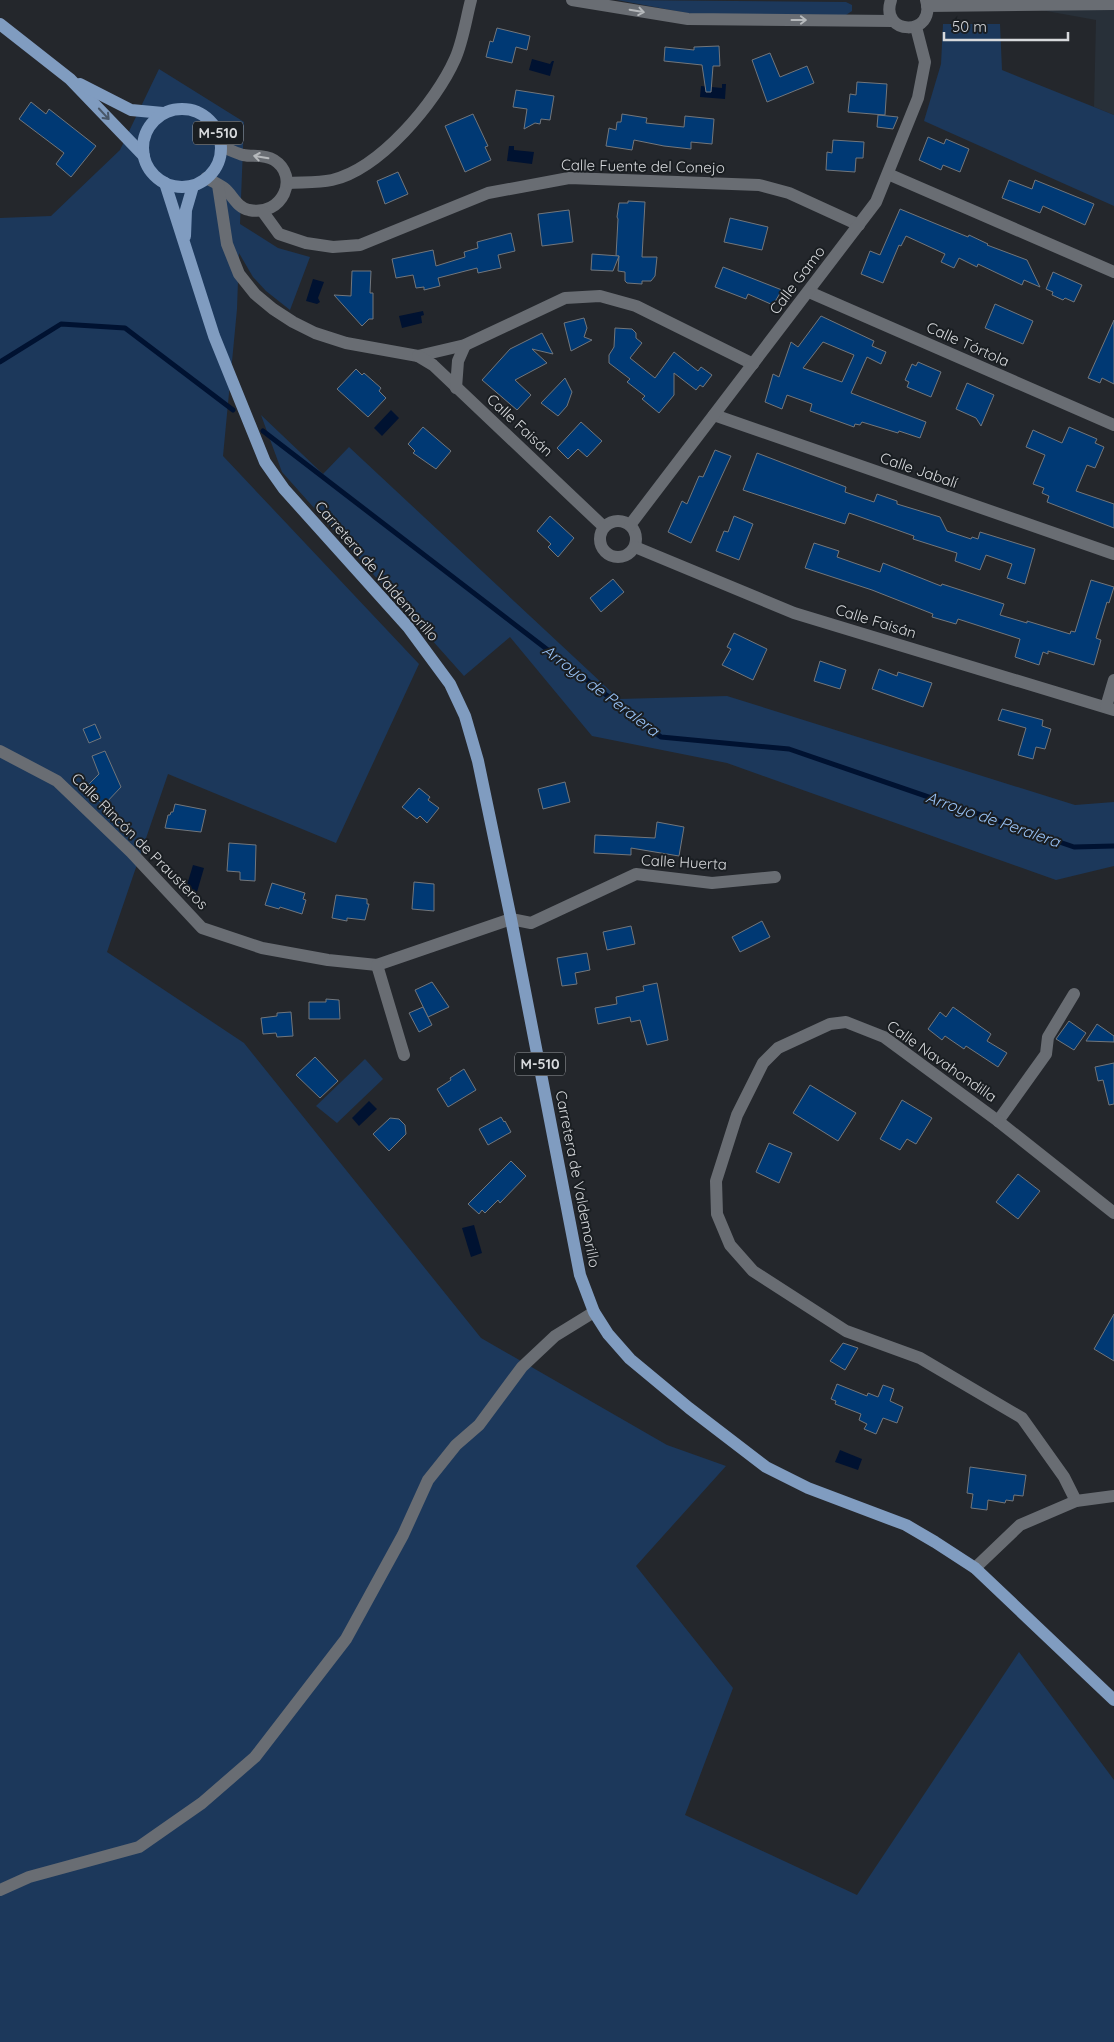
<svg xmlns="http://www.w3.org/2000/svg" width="1114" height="2042" font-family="Quicksand,sans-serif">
<rect width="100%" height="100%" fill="#24272c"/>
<path fill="#283039" d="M985,0H1114V115L1094,107L1096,20Z"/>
<g fill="#1c385b">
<path d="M617,0L846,2L852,5V11L846,15L692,14Z"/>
<path d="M943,24H1000L1002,70L1114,115V206L924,121L941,64Z"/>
<path d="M159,69L244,122L240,224L278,248L310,257L290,310L266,291L253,277L239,253L237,309L223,456L419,664L336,843L168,774L107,952L244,1043L481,1338L667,1445L726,1466L636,1566L733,1688L685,1815L857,1895L1019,1652L1114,1780V2042H0V218L51,216L120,150Z"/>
<path d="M261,415L323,474L349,447L619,699L727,696L1075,805L1114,802V866L1056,880L727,763L592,736L510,637L464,676L282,472Z"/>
<path d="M365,1059L383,1079L337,1123L316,1106Z"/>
</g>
<g fill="#001231">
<path d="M532,59L550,64L552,61H554L550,76L529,70Z"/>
<path d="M722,84H726L725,99L700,97L701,86L722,88Z"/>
<path d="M509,146H514V150L534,152L532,164L507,161Z"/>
<path d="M313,279L324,282L318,298L320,302L317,304L306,301Z"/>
<path d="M423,311L424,315L421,316L422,323L402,328L399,316Z"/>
<path d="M391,410L399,418L382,436L374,428Z"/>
<path d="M193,865L204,868L197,892L186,888Z"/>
<path d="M369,1101L377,1109L359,1126L352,1118Z"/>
<path d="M474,1225L482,1253L471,1257L462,1228Z"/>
<path d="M840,1450L862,1459L858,1470L835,1462Z"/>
</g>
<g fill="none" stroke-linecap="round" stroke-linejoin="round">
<g stroke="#001231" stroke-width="5">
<path d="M0,362L61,324L125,328L233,410"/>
<path d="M263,431L661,737L789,749L1074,847L1114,846"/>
</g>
</g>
<g fill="#003974" stroke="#72767b" fill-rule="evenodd">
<path d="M497,28L530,36L527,50L516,47L512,63L486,57L490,41L493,42Z"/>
<path d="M719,46L720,66H713L711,92H706L702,65L664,61L665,47L694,50V47Z"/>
<path d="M770,53L780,77L807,66L814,83L767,102L752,60Z"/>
<path d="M857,82L887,84L885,115L848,112L850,94L856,95Z"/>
<path d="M516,90L554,96L550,120L541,119L540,124L535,123L524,129L527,109L513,107Z"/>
<path d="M31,102L46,114L49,109L96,146L71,177L56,164L64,153L19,119Z"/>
<path d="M473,114L488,146L485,147L491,160L465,172L445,126Z"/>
<path d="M622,114L647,118L646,123L684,127L685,116L714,119L712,144L691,142V149L664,146L634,140L632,150L606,146L609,128L616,130L617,122H621Z"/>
<path d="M878,115L898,117L893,129L877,127Z"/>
<path d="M928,137L944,144L946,139L969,149L960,172L943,165L941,170L919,160Z"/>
<path d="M833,140L864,142L863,158H856L855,172L826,170L827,152L832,153Z"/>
<path d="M398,172L408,194L385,204L377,181Z"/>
<path d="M1009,180L1032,189L1035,180L1094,204L1085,225L1043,206L1040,213L1002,198Z"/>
<path d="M628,201L645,202L642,257H657L655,276L651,281H642V284L627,283L625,281V272L618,271L619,256H616L618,219L617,217L619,203H628Z"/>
<path d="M900,209L968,237L969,235L988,244L987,245L1027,260L1040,287L1024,280L1022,285L978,264L977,267L959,258L954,268L941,262L945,254L906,236L901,246L899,245L883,283L861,274L870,251L880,255Z"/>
<path d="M569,210L573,242L542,246L538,214Z"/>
<path d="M730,218L768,227L762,250L724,242Z"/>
<path d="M511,233L515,251L498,255L501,268L478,273L477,268L438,278L440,286L424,290V287L416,288L413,275L396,278L392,259L433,250L436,266L465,257L464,252L478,248L477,242Z"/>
<path d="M592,254L619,256L613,271L591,270Z"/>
<path d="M723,267L782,290L773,305L748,294L746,299L715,287Z"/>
<path d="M352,271H371L370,293H373V319H369L362,326L334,295L351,296Z"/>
<path d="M1053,272L1082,285L1074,302L1065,298L1063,300L1052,295L1053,292L1046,289Z"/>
<path d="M995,304L1033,321L1023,344L985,328Z"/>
<path d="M821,316L874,341L872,346L886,352L881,364L867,357L851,393L926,422L920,438L899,431L898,433L862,422L860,425L855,424L854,427L810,411L812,404L787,395L782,409L765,402L773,374L779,377L791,342L798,347ZM823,342L854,355L842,382L803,368Z"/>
<path d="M584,318L587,328L584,337L592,340L571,351L564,323Z"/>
<path d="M1114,320V384L1102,378L1100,383L1088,378Z"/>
<path d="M615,328L632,329L636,333V338L642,343L630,358L655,378L674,352L698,371L701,367L712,375L703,387L700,385L696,390L674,373V395L659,413L642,399L645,396L627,382L630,379L609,363V355L614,347Z"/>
<path d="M542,333L553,354L532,349L547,363L515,380L531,395L517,410L482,380L510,349Z"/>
<path d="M918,362L941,372L931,397L907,387L909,382L905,380L912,364L916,366Z"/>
<path d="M356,369L362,375L364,373L381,388L379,391L386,398L368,417L337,389Z"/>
<path d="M565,378L572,392L567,406L558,416L541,403Z"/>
<path d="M967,383L994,395L981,426L976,418L956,409Z"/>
<path d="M581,422L602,441L587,457L578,449L568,459L557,448Z"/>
<path d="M423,427L451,451L436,469L413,453L415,451L408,444Z"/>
<path d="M1069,427L1097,439L1095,443L1104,447L1095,468L1087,465L1076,491L1114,504V528L1047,502L1049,496L1042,493L1044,488L1033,484L1045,455L1026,447L1033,430L1062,443Z"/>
<path d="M715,450L731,456L691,543L668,532L682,501L687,504L699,476L703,477Z"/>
<path d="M757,453L846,487L845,492L874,502L877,494L897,501V504L940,517L947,531L971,539L972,537L978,539L980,532L1035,549L1025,584L1007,578L1012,564L986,555L980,570L955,561L957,553L913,539L914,536L855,515L849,513L845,524L743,490Z"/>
<path d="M550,516L574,538L558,557L548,547L551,544L537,531Z"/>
<path d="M734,516L753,524L739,560L716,551L724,531L728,532Z"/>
<path d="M814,543L839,551L837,557L880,572L883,563L941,586L942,584L1004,604L1000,615L1027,623V621L1070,634L1071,631L1075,632L1091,580L1114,587L1109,603L1107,602L1096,638L1101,640L1094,665L1048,651V654L1043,652L1039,665L1015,657L1020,639L958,619L956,624L932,617L933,614L872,590L805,568Z"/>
<path d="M613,579L624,592L601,612L590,598Z"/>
<path d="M734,633L767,649L753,680L722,665L731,649L727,647Z"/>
<path d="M820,661L846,670L840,689L814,681Z"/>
<path d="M879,669L897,676L898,672L932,683L923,707L872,689Z"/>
<path d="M1002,709L1043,720L1042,726L1051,729L1045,749L1036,747L1033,759L1018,755L1026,728L998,720Z"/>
<path d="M95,724L101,738L89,743L83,729Z"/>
<path d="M105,751L121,787L104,805L84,789L99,774L92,756Z"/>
<path d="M565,782L570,802L543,809L538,789Z"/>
<path d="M419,788L430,797L428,800L439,808L427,823L420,816L417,819L402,807Z"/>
<path d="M175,804L206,810L201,832L165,828L168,815H170L171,812H173Z"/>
<path d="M657,822L684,827L679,856L631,848V855L594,853L595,835L655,838Z"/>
<path d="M229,843L256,845L255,881L240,880V872L227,871Z"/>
<path d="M414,882L434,884V911L412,909Z"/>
<path d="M272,883L305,893L303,899L306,900L302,914L280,907L279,909L265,905Z"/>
<path d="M336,895L367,899V904H369L365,920L347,918V921L332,918Z"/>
<path d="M762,921L770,937L740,952L732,937Z"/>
<path d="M631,926L635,944L607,950L603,932Z"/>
<path d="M587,953L590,970L575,973L577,984L562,986L557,958Z"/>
<path d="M432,982L449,1007L428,1017L415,990Z"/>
<path d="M657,983L668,1040L647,1045L640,1020L631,1022L630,1017L598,1024L595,1008L617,1004L616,997L644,991L643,986Z"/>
<path d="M326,999L339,1000L340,1019H309V1002H326Z"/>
<path d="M423,1007L432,1025L419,1032L409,1013Z"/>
<path d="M953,1007L991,1034L987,1041L1007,1053L998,1067L966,1046L964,1049L945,1036L942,1040L928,1029L940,1012L946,1017Z"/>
<path d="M291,1012L293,1036L277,1037L276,1033L263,1034L261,1018L277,1016V1013Z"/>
<path d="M1069,1021L1086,1033L1074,1050L1056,1039Z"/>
<path d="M1097,1024L1114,1036V1042L1086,1041Z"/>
<path d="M315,1057L338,1081L320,1098L296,1075Z"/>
<path d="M1114,1063V1104L1109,1105L1103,1080L1098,1081L1095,1067Z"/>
<path d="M464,1069L476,1090L448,1107L437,1089L451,1080L450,1078Z"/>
<path d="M810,1085L856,1113L838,1141L793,1113Z"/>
<path d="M902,1100L932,1118L916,1144L907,1139L900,1150L880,1139Z"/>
<path d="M501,1117L504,1122L505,1121L511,1132L488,1145L479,1129Z"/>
<path d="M390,1118L399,1119L405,1125L406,1134L389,1151L373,1134Z"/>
<path d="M769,1143L792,1153L779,1183L756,1172Z"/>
<path d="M511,1161L526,1176L500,1203L498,1200L485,1213L482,1210L479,1214L468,1204Z"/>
<path d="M1018,1174L1040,1191L1018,1219L996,1202Z"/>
<path d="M1114,1314V1361L1094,1349Z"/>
<path d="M843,1343L858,1348L845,1370L830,1361Z"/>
<path d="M837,1384L867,1396L868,1393L878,1397L883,1385L894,1389L890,1401L903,1407L897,1423L883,1418L876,1434L864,1429L867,1424L859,1420L861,1414L835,1404L836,1401L831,1399Z"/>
<path d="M970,1467L1026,1475L1023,1496L1014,1495L1013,1501L1006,1500L1005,1503L988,1500L987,1510L971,1508L973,1494L967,1493Z"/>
</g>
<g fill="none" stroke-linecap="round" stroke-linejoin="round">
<g stroke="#696d73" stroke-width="12">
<path d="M572,0L688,19L893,21"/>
<path d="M891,0C879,36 937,37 926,0"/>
<path d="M927,6L1114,4"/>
<path d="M888,174L1114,272"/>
<path d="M206,178C212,181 219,184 224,188C233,195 236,207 249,210C283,217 300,176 274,160C264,154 253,157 243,155C236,153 229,149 221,147"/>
<path d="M287,183C302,182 318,183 332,180C380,169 436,102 455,59C463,41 466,19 471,0"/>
<path d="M218,185L227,244L239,274L255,294L273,309L293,322L315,333L346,343L418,356L465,345L565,298L600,296L636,306L753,364"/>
<path d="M263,212L279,234L306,243L333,247L360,245L488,193L569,178L759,185L789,193L859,225"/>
<path d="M809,292L1114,425"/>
<path d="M418,356L433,365L604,527"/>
<path d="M456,388L458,361L465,345"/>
<path d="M714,415L1114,554"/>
<circle cx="618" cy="539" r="18"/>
<path d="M630,525L876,202L918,98L925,62L916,27"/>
<path d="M635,547L794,613L1114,710"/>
<path d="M1106,707L1114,680"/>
<path d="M0,751L57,781L131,852L202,928L262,948L328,960L377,965L511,919L531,923L636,874L712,883L775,877"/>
<path d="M377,965L404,1055"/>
<path d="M998,1121L1046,1054L1048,1037L1074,994"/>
<path d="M1076,1501L1064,1477L1022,1418L920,1358L846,1331L753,1271L730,1245L717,1214L716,1181L737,1115L763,1063L778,1048L830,1024L846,1022L884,1037L998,1121L1114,1213"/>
<path d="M975,1568L1020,1525L1076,1501L1114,1496"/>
<path d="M0,1890L29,1877L139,1847L202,1803L255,1757L346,1639L403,1535L428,1480L456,1445L479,1425L522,1367L555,1336L594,1312"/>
</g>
<g stroke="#809cc0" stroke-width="12">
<path d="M0,24L70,79L144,156"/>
<path d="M80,84L131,110L163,113"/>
<circle cx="182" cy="148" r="39"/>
<path d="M165,183L214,336L265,462L284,489L408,627L450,684L465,716L478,761L511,919L580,1275L594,1312L608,1334L630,1359L689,1408L766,1467L808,1488L906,1525L935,1542L975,1568L1114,1700"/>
<path d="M185,236L186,210L193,186"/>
</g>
</g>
<defs><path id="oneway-shaft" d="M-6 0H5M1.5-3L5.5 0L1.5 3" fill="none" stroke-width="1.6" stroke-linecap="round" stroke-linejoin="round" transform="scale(1.25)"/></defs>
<g stroke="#b6b9bc">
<use href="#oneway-shaft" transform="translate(637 11) rotate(10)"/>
<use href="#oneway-shaft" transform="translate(799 20)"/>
<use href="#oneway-shaft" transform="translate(261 157) rotate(-171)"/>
</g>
<use stroke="#485769" href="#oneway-shaft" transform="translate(104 114) rotate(47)"/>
<g text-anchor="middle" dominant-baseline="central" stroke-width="4" stroke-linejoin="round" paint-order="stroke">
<g fill="#1a1e22" stroke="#9ea1a4" stroke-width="1">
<rect x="193" y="121.5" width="50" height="23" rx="4"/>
<rect x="515" y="1052.5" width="50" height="23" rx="4"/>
</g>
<g font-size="14" font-weight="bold" fill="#d7d9dc">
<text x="218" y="133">M-510</text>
<text x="540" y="1064">M-510</text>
</g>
<g font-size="15" fill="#d7d9dc" stroke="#1a1e22">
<text transform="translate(643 166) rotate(1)">Calle Fuente del Conejo</text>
<text transform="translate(797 280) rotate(-53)">Calle Gamo</text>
<text transform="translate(968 344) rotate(24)">Calle Tórtola</text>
<text transform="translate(520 425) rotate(43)">Calle Faisán</text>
<text transform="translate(919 470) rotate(19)">Calle Jabalí</text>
<text transform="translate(377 571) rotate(49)">Carretera de Valdemorillo</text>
<text transform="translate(876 621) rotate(17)">Calle Faisán</text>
<text transform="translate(140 841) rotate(45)">Calle Rincón de Prausteros</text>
<text transform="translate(684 862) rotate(3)">Calle Huerta</text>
<text transform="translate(942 1061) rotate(35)">Calle Navahondilla</text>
<text transform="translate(578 1179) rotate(79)">Carretera de Valdemorillo</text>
</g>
<g font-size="16" font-style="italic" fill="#99c3f7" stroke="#1a1e22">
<text transform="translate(601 690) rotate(37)">Arroyo de Peralera</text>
<text transform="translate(993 819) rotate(19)">Arroyo de Peralera</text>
</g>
</g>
<path d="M944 32v8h124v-8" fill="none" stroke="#d7d9dc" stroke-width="2.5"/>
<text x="952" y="32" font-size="15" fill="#d7d9dc" stroke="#1a1e22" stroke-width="4" paint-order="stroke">50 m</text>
</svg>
